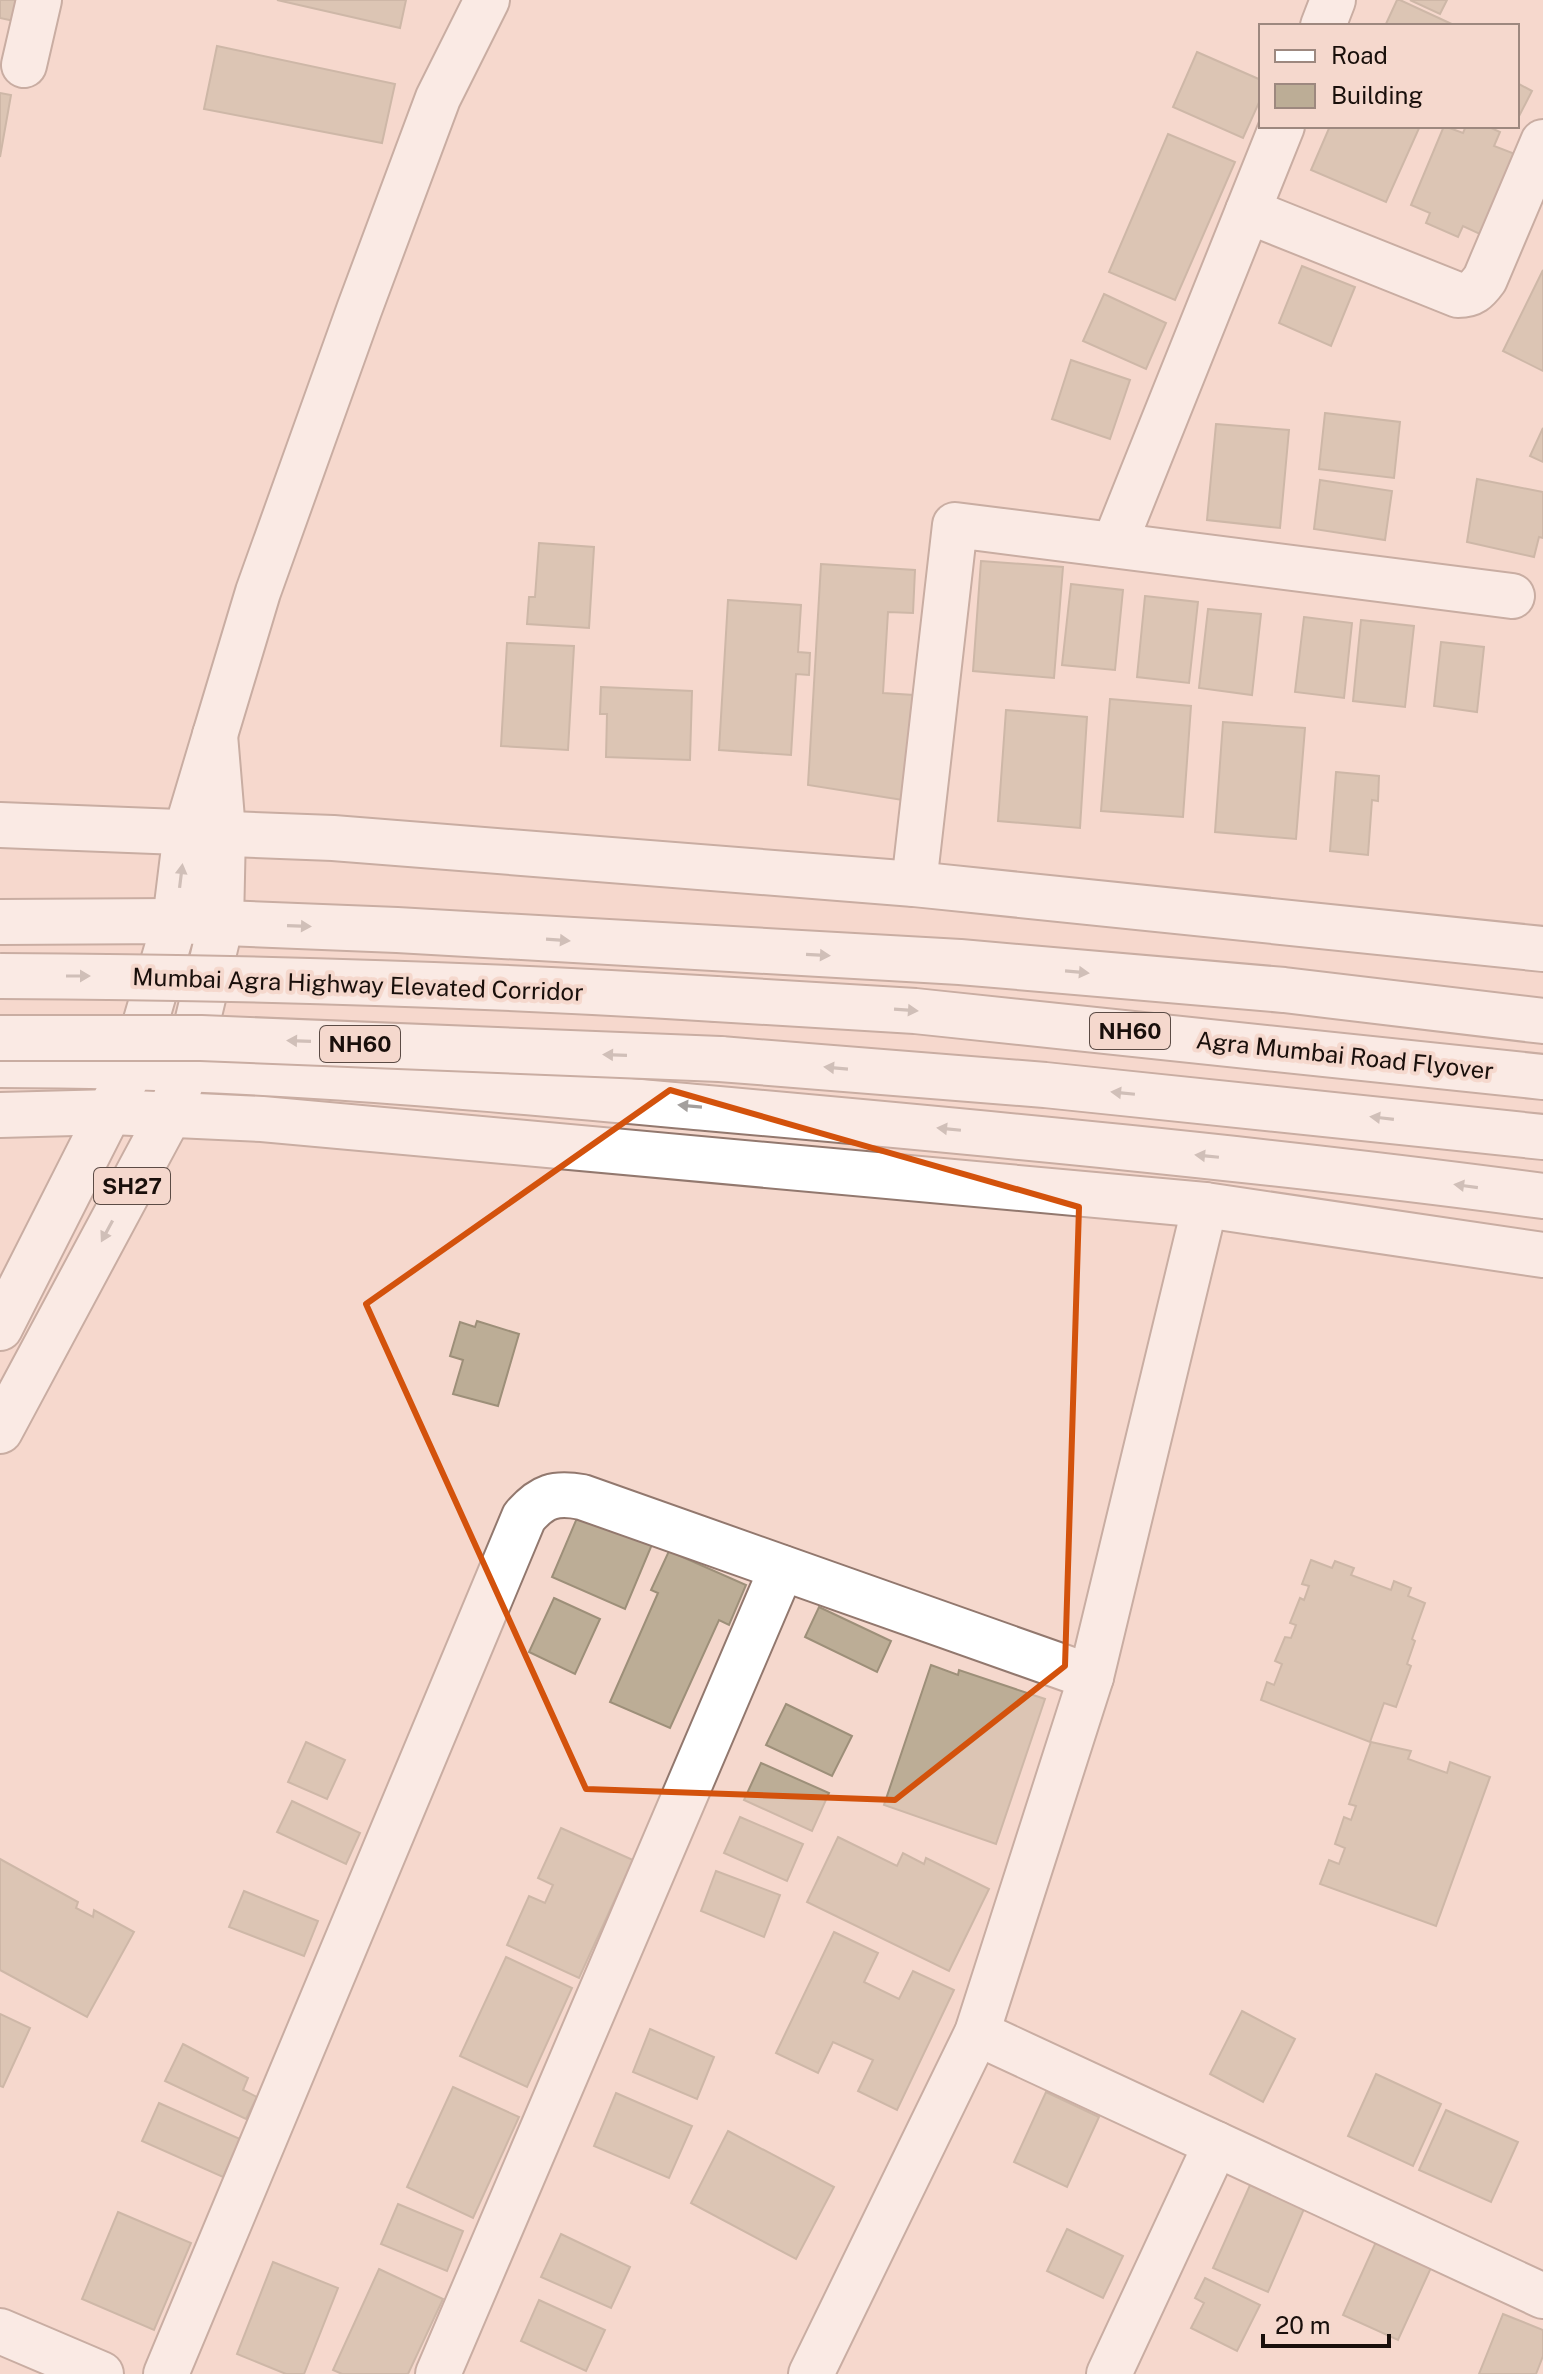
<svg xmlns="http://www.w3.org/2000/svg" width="1543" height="2374" font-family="'Public Sans',sans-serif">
<rect width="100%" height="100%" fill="#f5d8cd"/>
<g fill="#bcad96" stroke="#9d8f79" stroke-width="2">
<path d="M0,0H23L19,22L0,18Z"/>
<path d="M277,0H406L400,28Z"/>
<path d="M1397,0H1400L1456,26H1385Z"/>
<path d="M1410,0H1447L1440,14Z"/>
<path d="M217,46L395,84L382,143L204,109Z"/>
<path d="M1197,52L1261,80V98L1243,138L1173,107Z"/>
<path d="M1517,83L1532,91L1517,120Z"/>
<path d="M0,93L11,95L0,157Z"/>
<path d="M1330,126H1420L1386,202L1311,170Z"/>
<path d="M1444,126L1463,133L1466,126H1487L1500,132L1494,146L1515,154L1482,235L1463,226L1458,237L1426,223L1430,213L1411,205Z"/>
<path d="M1168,134L1235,162L1175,300L1109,272Z"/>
<path d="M1302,266L1355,287L1331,346L1279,323Z"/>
<path d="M1543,270V371L1503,351Z"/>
<path d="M1104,294L1166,323L1146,369L1083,341Z"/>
<path d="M1071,360L1130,380L1110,439L1052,419Z"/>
<path d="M1325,413L1400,422L1394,478L1319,469Z"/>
<path d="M1216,424L1289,430L1280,528L1207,520Z"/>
<path d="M1543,428V462L1530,456Z"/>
<path d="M1477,479L1543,492V538L1539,537L1534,557L1467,542Z"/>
<path d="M1320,480L1392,491L1385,540L1314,529Z"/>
<path d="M539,543L594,547L589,628L527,624L529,597H535Z"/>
<path d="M981,561L1063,567L1054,678L973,671Z"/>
<path d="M821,564L915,570L913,613L888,612L883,693L914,695L928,804L808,785Z"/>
<path d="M1071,584L1123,590L1115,670L1062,665Z"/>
<path d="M1145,596L1198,602L1189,683L1137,677Z"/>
<path d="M728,600L801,605L798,652L810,653L809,675L796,674L791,755L719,750Z"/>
<path d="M1208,609L1261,614L1252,695L1199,688Z"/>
<path d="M1304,617L1352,623L1344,698L1295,692Z"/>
<path d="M1361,620L1414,626L1405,707L1353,701Z"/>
<path d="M1441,642L1484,647L1477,712L1434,706Z"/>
<path d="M507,643L574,646L568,750L501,746Z"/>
<path d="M601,687L692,691L690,760L606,757L607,714H600Z"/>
<path d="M1110,699L1191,706L1183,817L1101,811Z"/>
<path d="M1006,710L1087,717L1080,828L998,821Z"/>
<path d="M1223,722L1305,728L1296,839L1215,832Z"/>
<path d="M1336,772L1379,776L1378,801L1372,800L1368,855L1330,851Z"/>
<path d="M477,1321L519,1334L498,1406L453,1394L463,1360L450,1356L460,1322L475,1327Z"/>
<path d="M580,1511L653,1542L625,1609L552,1577Z"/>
<path d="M669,1551L746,1585L729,1625L719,1620L670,1728L610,1702L658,1593L651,1590Z"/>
<path d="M1311,1560L1332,1568L1335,1561L1354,1568L1351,1575L1391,1590L1394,1581L1411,1588L1408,1596L1425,1603L1412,1639L1415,1641L1407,1664L1411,1666L1396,1707L1384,1703L1370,1742L1261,1700L1267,1682L1274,1685L1282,1664L1275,1661L1285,1637L1291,1638L1296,1625L1290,1623L1300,1598L1304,1600L1309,1586L1302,1584Z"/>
<path d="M554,1598L600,1619L575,1674L529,1652Z"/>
<path d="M819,1607L891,1641L877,1672L805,1637Z"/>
<path d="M931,1665L958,1675L959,1670L1045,1699L996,1844L884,1805Z"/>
<path d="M786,1704L852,1736L832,1776L766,1745Z"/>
<path d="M306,1742L345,1760L327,1799L288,1782Z"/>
<path d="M1371,1742L1411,1751L1408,1759L1447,1773L1450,1762L1490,1777L1436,1926L1320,1884L1329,1860L1339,1864L1345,1848L1335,1844L1344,1817L1351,1820L1356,1806L1349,1804Z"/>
<path d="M761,1763L829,1793L812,1831L744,1800Z"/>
<path d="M292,1801L360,1833L346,1864L277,1832Z"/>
<path d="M740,1817L803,1844L787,1881L724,1853Z"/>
<path d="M561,1828L633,1860L579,1978L507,1945L529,1896L545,1903L553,1885L538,1878Z"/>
<path d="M838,1837L897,1866L903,1853L924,1864L926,1858L989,1889L949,1971L807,1902Z"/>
<path d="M0,1859L78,1902L76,1908L93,1917L94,1910L134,1932L87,2017L0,1970Z"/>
<path d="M716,1871L780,1895L764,1937L701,1911Z"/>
<path d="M244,1891L318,1921L304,1956L229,1927Z"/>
<path d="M834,1932L878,1953L864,1982L899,1999L913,1971L954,1990L897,2110L858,2091L873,2060L833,2042L818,2073L776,2053Z"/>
<path d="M506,1957L572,1988L527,2087L460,2056Z"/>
<path d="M1242,2011L1295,2039L1263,2102L1210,2074Z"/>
<path d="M0,2014L30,2028L3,2087L0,2086Z"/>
<path d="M650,2029L714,2057L697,2099L633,2072Z"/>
<path d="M183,2044L248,2078L243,2090L257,2097L246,2119L165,2081Z"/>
<path d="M1376,2074L1441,2104L1413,2166L1348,2136Z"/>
<path d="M453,2087L519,2117L473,2218L407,2187Z"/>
<path d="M1046,2092L1099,2117L1067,2187L1014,2162Z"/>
<path d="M616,2093L692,2126L669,2178L594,2146Z"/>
<path d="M159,2103L240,2139L223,2177L142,2141Z"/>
<path d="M1446,2110L1518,2142L1491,2202L1419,2170Z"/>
<path d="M728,2131L834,2187L796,2259L691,2203Z"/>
<path d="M1250,2185L1304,2209L1268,2292L1213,2268Z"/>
<path d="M398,2204L463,2231L447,2271L381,2244Z"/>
<path d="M118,2212L191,2243L154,2330L82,2299Z"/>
<path d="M1067,2229L1123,2256L1103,2298L1047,2271Z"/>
<path d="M1380,2233L1435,2259L1398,2340L1343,2315Z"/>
<path d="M561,2234L630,2267L611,2308L541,2277Z"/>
<path d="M273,2262L338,2288L304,2374H286L237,2354Z"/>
<path d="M379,2269L443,2299L408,2374H342L333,2370Z"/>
<path d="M1205,2278L1260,2305L1237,2351L1191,2328L1204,2303L1195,2298Z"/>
<path d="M539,2300L605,2330L586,2371L521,2341Z"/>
<path d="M1503,2314L1543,2330V2356L1536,2374H1479Z"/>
</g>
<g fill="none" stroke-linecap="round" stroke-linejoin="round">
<defs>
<g id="minor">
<path d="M1323,26L1333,0"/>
<path d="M24,65L39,0"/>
<path d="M1248,211L1458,295C1472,295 1477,290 1485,279L1543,142"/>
<path d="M1114,545L1282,126"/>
<path d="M215,735L258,592L359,310L438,98L487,0"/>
<path d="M914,884L955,525L1512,596"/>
<path d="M175,921L186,832L215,735L223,831L221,923"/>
<path d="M977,2033L1543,2296"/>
<path d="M0,2331L101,2374"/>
<path d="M166,2374L524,1517C542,1496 555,1492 582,1497L1091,1677"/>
<path d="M438,2374L782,1568"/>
<path d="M811,2374L977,2033L1091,1677L1205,1205"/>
<path d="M1109,2374L1216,2144"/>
</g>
<g id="tertiary">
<path d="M0,825L333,838L914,884L1543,949"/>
<path d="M0,1115L112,1112L262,1119L1205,1205L1543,1255"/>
</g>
<g id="primary">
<path d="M0,922L175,921L397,930L960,962L1284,990L1543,1021"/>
<path d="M0,1065C236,1065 472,1087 707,1108C986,1133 1265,1159 1543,1196"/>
<path d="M0,1328L133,1065L175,921"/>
<path d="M0,1431L170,1114L186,1069L221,923"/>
</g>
<g id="motorway">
<path d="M716,999L915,1011L1543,1077"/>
<path d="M720,1059L1045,1085L1543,1137"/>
</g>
</defs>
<use href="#minor" stroke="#92786e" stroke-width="48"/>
<use href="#tertiary" stroke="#92786e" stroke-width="48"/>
<use href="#primary" stroke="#92786e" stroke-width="48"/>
<use href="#motorway" stroke="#92786e" stroke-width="48"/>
<use href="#minor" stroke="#fff" stroke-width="44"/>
<use href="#tertiary" stroke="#fff" stroke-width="44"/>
<use href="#primary" stroke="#fff" stroke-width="44"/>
<use href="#motorway" stroke="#fff" stroke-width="44"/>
<defs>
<g id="motorway-bridge">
<path d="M0,976C239,977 477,984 716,999"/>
<path d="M0,1038H201L720,1059"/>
</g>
</defs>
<use href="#motorway-bridge" stroke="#92786e" stroke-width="48" stroke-linecap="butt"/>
<use href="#motorway-bridge" stroke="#fff" stroke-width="44"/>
</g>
<defs><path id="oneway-solid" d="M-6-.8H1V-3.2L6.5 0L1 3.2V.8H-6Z" transform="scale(2)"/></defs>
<g fill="#a39f9d">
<use href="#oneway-solid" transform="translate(181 876) rotate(-83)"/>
<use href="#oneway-solid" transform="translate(299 926) rotate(2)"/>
<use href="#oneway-solid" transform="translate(558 940) rotate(4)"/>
<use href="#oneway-solid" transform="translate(818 955) rotate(3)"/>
<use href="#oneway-solid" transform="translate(1077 972) rotate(5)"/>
<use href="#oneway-solid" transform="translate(78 976)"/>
<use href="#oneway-solid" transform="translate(906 1010) rotate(4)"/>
<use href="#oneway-solid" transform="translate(299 1041) rotate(-178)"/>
<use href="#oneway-solid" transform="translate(615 1055) rotate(-178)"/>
<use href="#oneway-solid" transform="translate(836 1068) rotate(-175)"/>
<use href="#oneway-solid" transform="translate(1123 1093) rotate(-174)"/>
<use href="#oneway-solid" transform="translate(690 1106) rotate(-175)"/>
<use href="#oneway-solid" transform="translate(1382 1118) rotate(-173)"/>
<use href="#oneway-solid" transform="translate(949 1129) rotate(-174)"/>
<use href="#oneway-solid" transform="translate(1207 1156) rotate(-174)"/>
<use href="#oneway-solid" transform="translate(1466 1186) rotate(-172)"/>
<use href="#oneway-solid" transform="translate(107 1231) rotate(118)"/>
</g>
<path d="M0 0H1543V2374H0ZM670,1090L1079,1207L1065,1666L895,1800L586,1789L366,1304Z" fill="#f5d8cd" fill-opacity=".55" fill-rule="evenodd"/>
<path fill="none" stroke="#d3520c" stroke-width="6" stroke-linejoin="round" d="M670,1090L1079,1207L1065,1666L895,1800L586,1789L366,1304Z"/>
<g text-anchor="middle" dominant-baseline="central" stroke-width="8" stroke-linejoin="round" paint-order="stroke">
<g fill="#f5d8cd" stroke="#5b4b45" stroke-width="2">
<rect x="1090" y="1013" width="80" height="36" rx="6"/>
<rect x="320" y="1026" width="80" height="36" rx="6"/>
<rect x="94" y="1168" width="76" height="36" rx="6"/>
</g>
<g font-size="22" font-weight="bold" fill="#190f0b">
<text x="1130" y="1031">NH60</text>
<text x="360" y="1044">NH60</text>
<text x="132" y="1186">SH27</text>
</g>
<g font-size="24" fill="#190f0b" stroke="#f5d8cd">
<text transform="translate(358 984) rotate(2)">Mumbai Agra Highway Elevated Corridor</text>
<text transform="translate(1345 1055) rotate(6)">Agra Mumbai Road Flyover</text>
</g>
</g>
<rect x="1259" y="24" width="260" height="104" fill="#f5d8cd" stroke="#9d887f" stroke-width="2"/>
<rect x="1275" y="50" width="40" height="12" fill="#ffffff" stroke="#9d887f" stroke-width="2"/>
<text x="1331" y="64" font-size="24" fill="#190f0b">Road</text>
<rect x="1275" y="84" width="40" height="24" fill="#bcad96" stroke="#9d887f" stroke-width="2"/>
<text x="1331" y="104" font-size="24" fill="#190f0b">Building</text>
<path d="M1263 2334v12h126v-12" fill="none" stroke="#190f0b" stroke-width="4"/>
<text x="1275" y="2334" font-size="24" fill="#190f0b" stroke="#f5d8cd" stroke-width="6" paint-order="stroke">20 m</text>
</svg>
